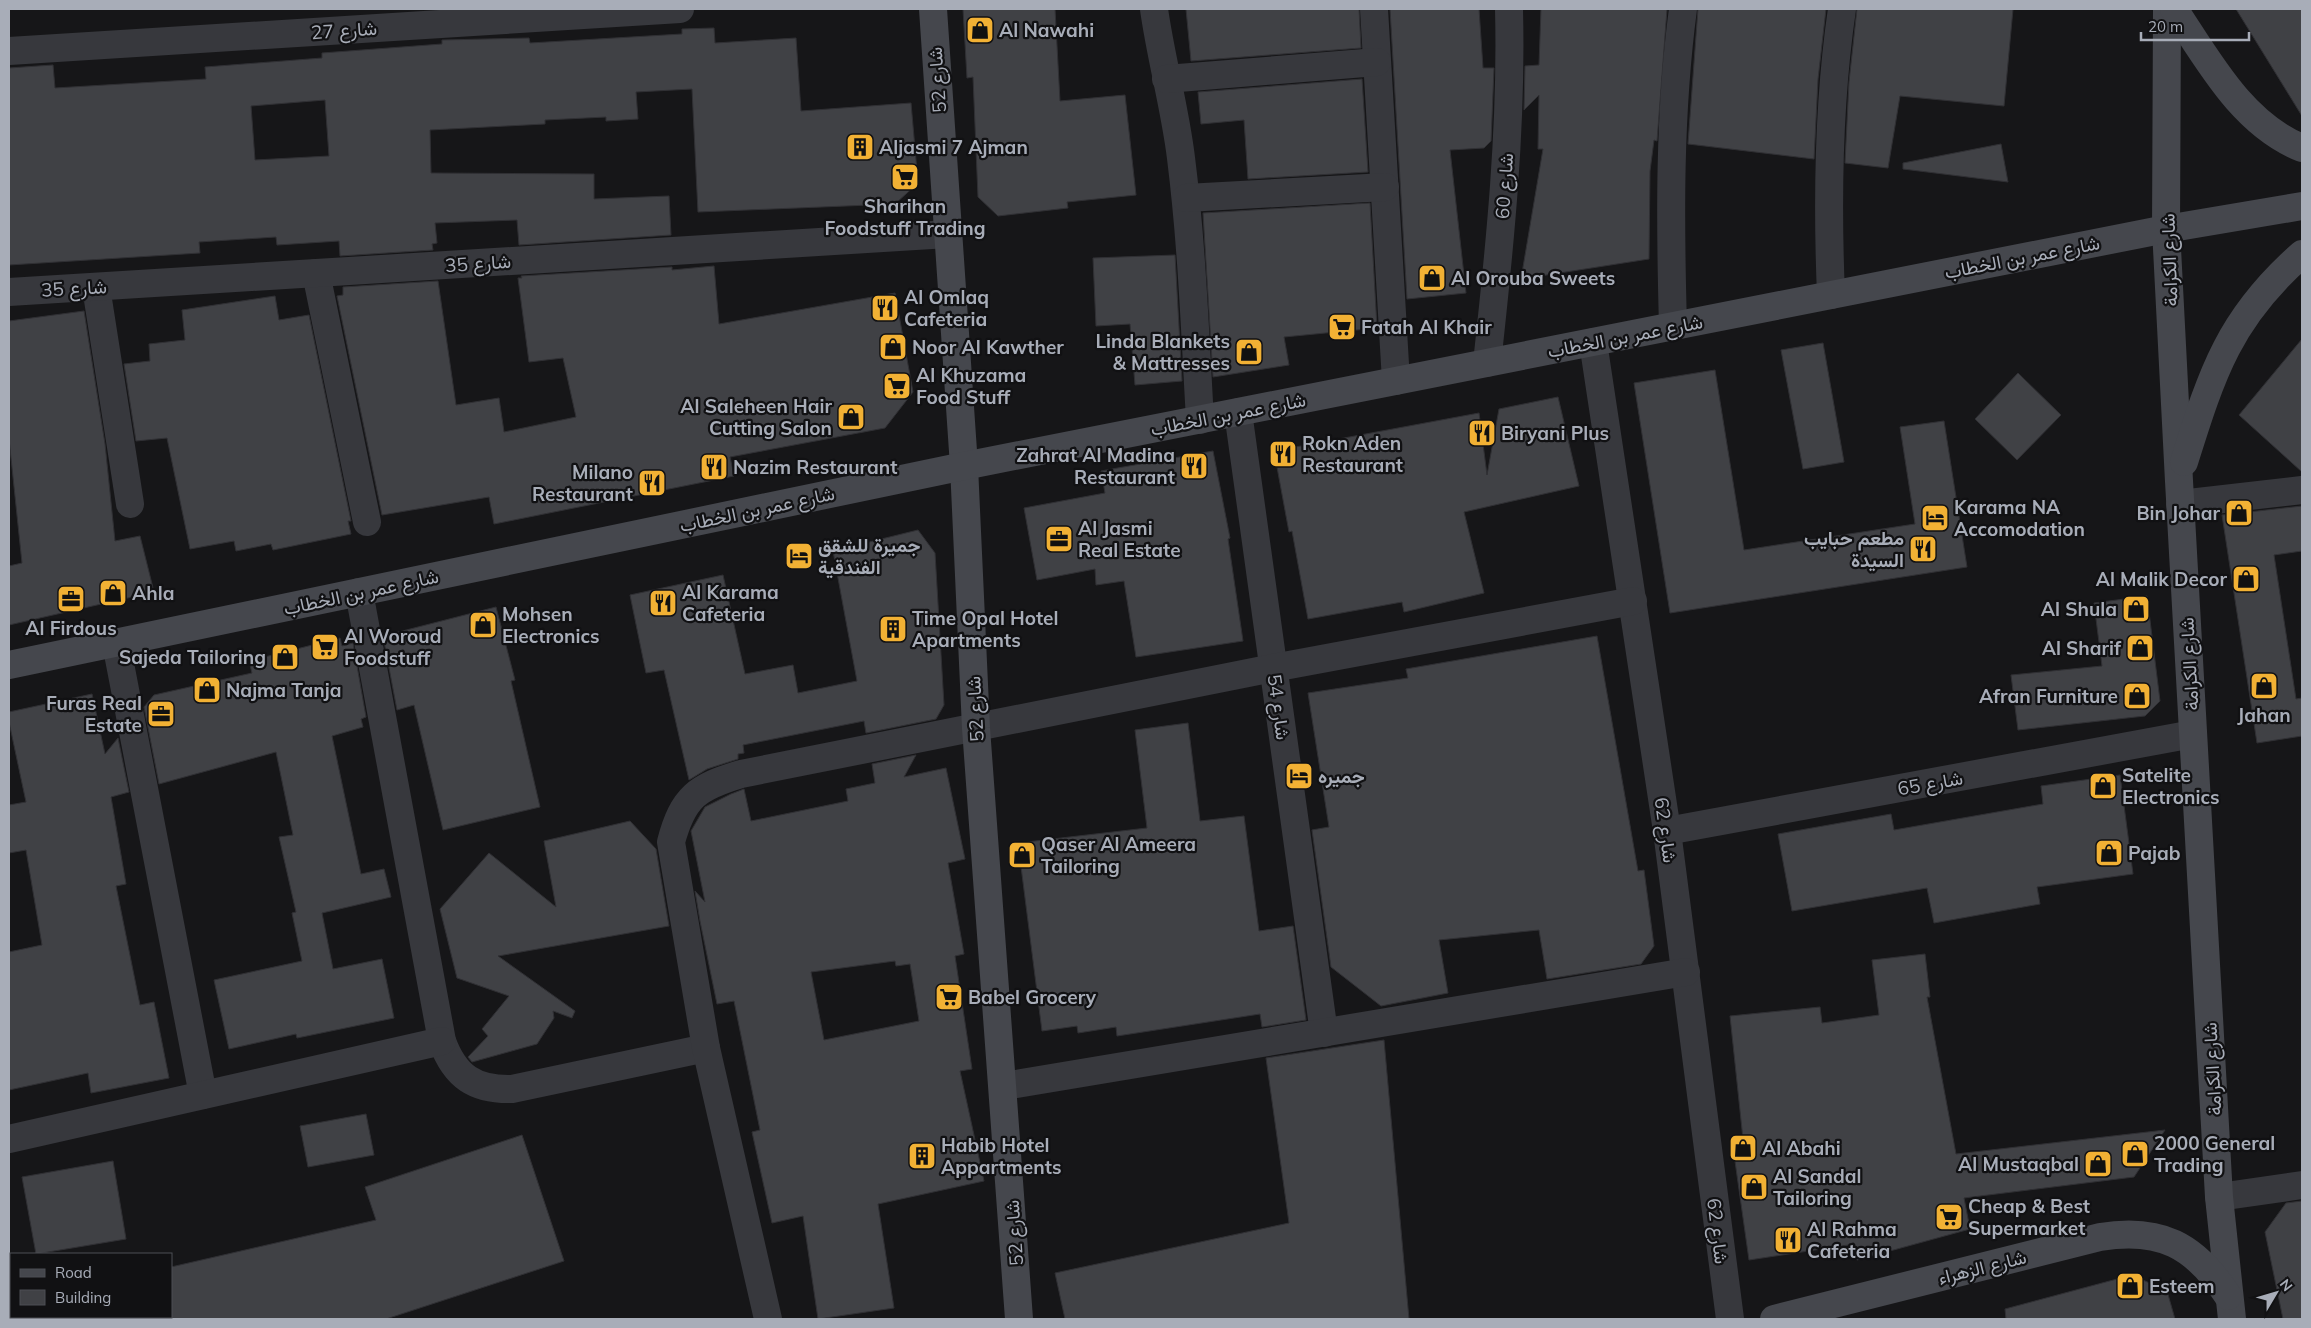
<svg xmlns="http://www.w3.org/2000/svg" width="2311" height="1328" font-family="Mulish,Vazirmatn,sans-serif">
<rect width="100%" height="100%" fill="#161618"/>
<g fill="#404145" stroke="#303034" fill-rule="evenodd">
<path d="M963,9H1055L1060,101L1125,95L1136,195L1067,202L1068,208L998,216L978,197L973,77L967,78Z"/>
<path d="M1186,9H1359L1361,48L1191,61Z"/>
<path d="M1390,9H1479L1483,68H1494L1491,141L1484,148L1450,150L1466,293L1407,299Z"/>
<path d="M1541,9H1667L1657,141L1654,140L1650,171L1649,259L1521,279L1543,149H1538L1539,95L1524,110L1525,66L1539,65Z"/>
<path d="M1698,9H1826L1818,79L1814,159L1688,144Z"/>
<path d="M1857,9H2013L2004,106L1900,96L1888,168L1845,163L1849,82Z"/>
<path d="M2236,9H2302V116Z"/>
<path d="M714,28L715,43L796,38L801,111L911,103L918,183L895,204L698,212L692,89L636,92L638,119L606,121V117L545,120V124L430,130L431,173L594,174V199L669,196L671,235L519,245L517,220L435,223L437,243L432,244L433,250L340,256L339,241L277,245L276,237L199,242L200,253L9,265V68L53,65L55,88L206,79L205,67L322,58V53L442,44V40L529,38L530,43L682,34V29ZM325,100L329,156L255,160L251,106Z"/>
<path d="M1362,79L1368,172L1248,179L1244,120L1201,124L1198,92Z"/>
<path d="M2001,144L2008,182L1903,169V163Z"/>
<path d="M1370,203L1377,328L1284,337L1289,365L1213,377L1203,213Z"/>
<path d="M1175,255L1182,381L1135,385L1130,324L1096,326L1093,258Z"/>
<path d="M714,266L719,324L895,293L913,392L885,428L730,457L734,476L494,524L489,497L382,515L337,296L343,295V287L438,281L456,405L499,398L504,432L576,417L563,358L529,362L518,278H522L521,276L672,267V270Z"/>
<path d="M275,296L279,320L309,315L351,521H348L351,534L273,550L271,544L236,551L234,541L190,549L167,438L136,441L124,364L150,361L149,344L185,340L182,310Z"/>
<path d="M84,311L105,444L115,541L140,536L154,592L9,625V566L22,563L9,439V321Z"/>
<path d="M2302,339V472L2239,415Z"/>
<path d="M1823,343L1844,462L1803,469L1781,350Z"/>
<path d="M1715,370L1744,550L1915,524L1900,427L1944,421L1967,567L1670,613L1634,383Z"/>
<path d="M2018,373L2061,415L2017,460L1975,419Z"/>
<path d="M1558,397L1579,486L1464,512L1484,593L1404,612L1402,602L1308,619L1292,531L1289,532L1274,451L1479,413L1487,475L1499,409Z"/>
<path d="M1213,451L1230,538L1228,539L1243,641L1136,657L1124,581L1096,585L1095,569L1037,580L1024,508L1105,493L1101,471Z"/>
<path d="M2302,506V551L2274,555L2296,699L2302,698V736L2257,743L2222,515Z"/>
<path d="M918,530L935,553L944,705L936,719L866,733L864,721L743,745L744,753L738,754V759L707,769L689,780L664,670L646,673L630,595L723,575L745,674L793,665L798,693L857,681L833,551Z"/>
<path d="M2147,596L2160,701L2145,716L2018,730L2011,675L2102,666L2094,603Z"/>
<path d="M496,607L515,680L511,681L540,807L443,830L414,705L397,710L383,636Z"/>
<path d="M1597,636L1638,871L1644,870L1654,946L1641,964L1547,979L1539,930L1439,940L1448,993L1381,1006L1331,967L1312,830L1329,827L1308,693L1408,678L1406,669Z"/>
<path d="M340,638L342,646L353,643L366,717L361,719L363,727L332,736L361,874L384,869L391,897L322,913L333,969L382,959L394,1018L297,1038L296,1034L229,1049L214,980L302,961L292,913L296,912L279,837L293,835L276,752L159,784L144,707L154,695L252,673L249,661Z"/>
<path d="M92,694L105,754L118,738L129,792L111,797L126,884L116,886L140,1005L154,1002L169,1078L91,1093L88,1073L9,1090V952L42,945L26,850L9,853V805L26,802L9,722V712Z"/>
<path d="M1188,723L1200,821L1244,816L1259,931L1293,926L1306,1020L1262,1027L1260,1014L1117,1036L1116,1027L1078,1033L1077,1026L1042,1031L1018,843L1147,828L1135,730Z"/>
<path d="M916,755L904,777L946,768L965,859L948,863L964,954L955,956L972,1069L960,1071L984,1181L878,1204L894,1308L818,1319L803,1216L772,1223L752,1132L760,1130L734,1001L717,1004L700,921L695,891L705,902L691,831L705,807L731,794L744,789L751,821L848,801L846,789L875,783L872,764ZM895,961L896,966L910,964L919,1021L824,1040L811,972Z"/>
<path d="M2120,775L2133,874L2037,887L2040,904L1934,923L1927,888L1792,911L1778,834L1891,814L1894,830L2043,804L2041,786Z"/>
<path d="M630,821L656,849L669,926L498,956L575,1011L572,1018L553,1011L554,1018L537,1044L472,1062L468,1057L488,1036L482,1029L509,996L457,978L440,909L489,853L556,907L544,841Z"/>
<path d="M1925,954L1930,997H1927L1956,1154L2165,1130L2134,1177L1964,1198L1970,1229L1857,1260L1855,1244L1749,1260L1732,1140L1743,1139L1730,1016L1820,1007L1822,1023L1879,1015L1872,960Z"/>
<path d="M1384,1040L1409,1319H1065L1055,1273L1289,1223L1266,1058Z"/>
<path d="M366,1114L374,1155L308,1167L300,1126Z"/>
<path d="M522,1135L564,1261L386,1319H171V1267L376,1220L365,1187Z"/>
<path d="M113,1161L126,1239L36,1254L22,1177Z"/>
<path d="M2302,1201V1319H2283L2265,1232L2286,1203Z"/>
<path d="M2132,1275L2167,1291L2175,1319H2006L2005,1309Z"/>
</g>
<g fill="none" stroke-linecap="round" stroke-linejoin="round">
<g stroke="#37383d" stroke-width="28">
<path d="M1154,9C1161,59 1175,108 1181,158C1192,245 1195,333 1200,420"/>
<path d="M1374,9L1396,381"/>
<path d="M9,51L680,9"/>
<path d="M1166,79L1377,62"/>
<path d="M1186,198L1385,187"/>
<path d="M316,273L367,522"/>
<path d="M96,287L130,504"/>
<path d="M9,292L948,234"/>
<path d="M1831,295C1827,199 1828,104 1842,9"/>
<path d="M1673,326C1670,220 1669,114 1683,9"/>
<path d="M1593,342L1667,831L1730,1319"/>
<path d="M1487,363C1500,245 1512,127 1509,9"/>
<path d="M1238,412L1324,1033"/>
<path d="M2180,504L2302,490"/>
<path d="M359,592L442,1041C455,1077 475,1090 512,1089L706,1048"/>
<path d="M116,643L203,1095"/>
<path d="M1667,831L2193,734"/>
<path d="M1004,1086L1686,972"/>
<path d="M9,1139L442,1041"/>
<path d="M2219,1197L2302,1185"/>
<path d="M768,1319L706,1048L671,842C683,797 697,787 741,774L1273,668L1633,601"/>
</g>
<g stroke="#45474d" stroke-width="28">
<path d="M933,9L964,466L976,728L1019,1319"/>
<path d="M2167,9L2166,229L2179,481L2219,1197L2232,1319"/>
<path d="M2174,9C2208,60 2242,124 2302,148"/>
<path d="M2184,462C2212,373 2229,318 2302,254"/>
<path d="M9,665L964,466L2166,229L2302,206"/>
<path d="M1774,1319L2100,1237C2160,1227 2195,1245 2228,1296"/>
</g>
</g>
<defs>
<symbol id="shop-square" viewBox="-11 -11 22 22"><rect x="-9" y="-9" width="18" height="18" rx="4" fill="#f2b134" stroke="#111113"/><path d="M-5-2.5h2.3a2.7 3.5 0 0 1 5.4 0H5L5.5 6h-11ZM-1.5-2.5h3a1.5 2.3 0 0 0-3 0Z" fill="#111"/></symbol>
<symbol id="building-square" viewBox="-11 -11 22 22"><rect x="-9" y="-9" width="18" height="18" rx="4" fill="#f2b134" stroke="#111113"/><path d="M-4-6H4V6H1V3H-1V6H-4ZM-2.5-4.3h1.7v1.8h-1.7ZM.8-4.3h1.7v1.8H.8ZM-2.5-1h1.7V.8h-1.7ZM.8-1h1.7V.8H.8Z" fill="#111"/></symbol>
<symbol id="supermarket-square" viewBox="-11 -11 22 22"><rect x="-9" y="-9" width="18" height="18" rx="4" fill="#f2b134" stroke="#111113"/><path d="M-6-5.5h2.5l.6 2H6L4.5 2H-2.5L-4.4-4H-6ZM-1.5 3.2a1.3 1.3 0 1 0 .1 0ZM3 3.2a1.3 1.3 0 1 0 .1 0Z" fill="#111"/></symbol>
<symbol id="restaurant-square" viewBox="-11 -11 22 22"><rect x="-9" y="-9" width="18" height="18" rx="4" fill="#f2b134" stroke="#111113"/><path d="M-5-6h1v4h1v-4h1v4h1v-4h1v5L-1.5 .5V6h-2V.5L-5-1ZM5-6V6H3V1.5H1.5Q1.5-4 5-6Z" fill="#111"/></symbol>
<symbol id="hotel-square" viewBox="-11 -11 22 22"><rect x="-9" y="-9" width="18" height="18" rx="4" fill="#f2b134" stroke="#111113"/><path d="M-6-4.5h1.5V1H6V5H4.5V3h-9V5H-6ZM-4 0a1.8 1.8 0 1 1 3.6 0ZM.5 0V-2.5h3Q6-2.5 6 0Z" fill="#111"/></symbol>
<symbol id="office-square" viewBox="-11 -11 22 22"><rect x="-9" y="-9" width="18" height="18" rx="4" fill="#f2b134" stroke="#111113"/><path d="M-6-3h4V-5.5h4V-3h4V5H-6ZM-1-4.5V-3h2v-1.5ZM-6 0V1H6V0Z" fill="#111"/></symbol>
</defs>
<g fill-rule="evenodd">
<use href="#shop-square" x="964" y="14" width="32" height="32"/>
<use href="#building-square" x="844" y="131" width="32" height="32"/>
<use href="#supermarket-square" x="889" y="161" width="32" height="32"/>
<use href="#shop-square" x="1416" y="262" width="32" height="32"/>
<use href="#restaurant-square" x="869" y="292" width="32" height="32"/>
<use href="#supermarket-square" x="1326" y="311" width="32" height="32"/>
<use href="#shop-square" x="877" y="331" width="32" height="32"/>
<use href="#shop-square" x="1233" y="336" width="32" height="32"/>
<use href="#supermarket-square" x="881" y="370" width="32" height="32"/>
<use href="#shop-square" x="835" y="401" width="32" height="32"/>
<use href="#restaurant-square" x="1466" y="417" width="32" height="32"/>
<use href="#restaurant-square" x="1267" y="438" width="32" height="32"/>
<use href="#restaurant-square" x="1178" y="450" width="32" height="32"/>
<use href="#restaurant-square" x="698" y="451" width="32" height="32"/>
<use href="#restaurant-square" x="636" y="467" width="32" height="32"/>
<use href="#shop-square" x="2223" y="497" width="32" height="32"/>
<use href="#hotel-square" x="1919" y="502" width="32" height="32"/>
<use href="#office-square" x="1043" y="523" width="32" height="32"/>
<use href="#restaurant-square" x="1907" y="533" width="32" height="32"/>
<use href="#hotel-square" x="783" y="540" width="32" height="32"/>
<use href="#shop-square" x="2230" y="563" width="32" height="32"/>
<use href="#shop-square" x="97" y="577" width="32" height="32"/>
<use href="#office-square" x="55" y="583" width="32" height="32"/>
<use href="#restaurant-square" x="647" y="587" width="32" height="32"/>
<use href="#shop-square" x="2120" y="593" width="32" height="32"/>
<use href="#shop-square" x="467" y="609" width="32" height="32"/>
<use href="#building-square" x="877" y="613" width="32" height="32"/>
<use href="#supermarket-square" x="309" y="631" width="32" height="32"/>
<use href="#shop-square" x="2124" y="632" width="32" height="32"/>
<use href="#shop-square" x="269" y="641" width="32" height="32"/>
<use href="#shop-square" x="2248" y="670" width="32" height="32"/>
<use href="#shop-square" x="191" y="674" width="32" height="32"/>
<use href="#shop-square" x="2121" y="680" width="32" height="32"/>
<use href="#office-square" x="145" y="698" width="32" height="32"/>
<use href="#hotel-square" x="1283" y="760" width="32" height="32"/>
<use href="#shop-square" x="2087" y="770" width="32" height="32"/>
<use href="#shop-square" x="2093" y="837" width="32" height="32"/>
<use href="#shop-square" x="1006" y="839" width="32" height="32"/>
<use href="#supermarket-square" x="933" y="981" width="32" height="32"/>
<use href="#shop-square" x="1727" y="1132" width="32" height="32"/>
<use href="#shop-square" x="2119" y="1138" width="32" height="32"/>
<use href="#building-square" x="906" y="1140" width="32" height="32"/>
<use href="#shop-square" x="2082" y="1148" width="32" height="32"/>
<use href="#shop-square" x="1738" y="1171" width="32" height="32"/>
<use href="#supermarket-square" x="1933" y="1201" width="32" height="32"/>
<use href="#restaurant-square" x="1772" y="1224" width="32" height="32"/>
<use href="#shop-square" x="2114" y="1270" width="32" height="32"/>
</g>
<g text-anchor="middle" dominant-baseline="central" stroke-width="4.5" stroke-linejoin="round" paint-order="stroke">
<g font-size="19" fill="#a8adb8" stroke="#111113">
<text transform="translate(344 30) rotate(-4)">شارع 27</text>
<text transform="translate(937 80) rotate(-94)">شارع 52</text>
<text transform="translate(1504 186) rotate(-86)">شارع 60</text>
<text transform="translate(2022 257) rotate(-11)">شارع عمر بن الخطاب</text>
<text transform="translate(2169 260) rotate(-92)">شارع الكرامة</text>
<text transform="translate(478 263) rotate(-4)">شارع 35</text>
<text transform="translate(74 288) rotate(-3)">شارع 35</text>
<text transform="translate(1625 336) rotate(-11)">شارع عمر بن الخطاب</text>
<text transform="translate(1228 414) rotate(-11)">شارع عمر بن الخطاب</text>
<text transform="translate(757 509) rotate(-12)">شارع عمر بن الخطاب</text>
<text transform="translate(361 592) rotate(-12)">شارع عمر بن الخطاب</text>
<text transform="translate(2189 664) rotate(-93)">شارع الكرامة</text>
<text transform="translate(1279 707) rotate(82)">شارع 54</text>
<text transform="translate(975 709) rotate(-93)">شارع 52</text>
<text transform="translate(1930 783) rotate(-10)">شارع 65</text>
<text transform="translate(1666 830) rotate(82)">شارع 62</text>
<text transform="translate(2212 1069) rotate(-93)">شارع الكرامة</text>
<text transform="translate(1718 1231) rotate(83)">شارع 62</text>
<text transform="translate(1014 1233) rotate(-94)">شارع 52</text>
<text transform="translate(1982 1267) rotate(-14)">شارع الزهراء</text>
</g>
<g font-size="19" font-weight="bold" fill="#a8adb8" stroke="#111113" text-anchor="start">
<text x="999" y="30">Al Nawahi</text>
<text x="879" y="147">Aljasmi 7 Ajman</text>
<text x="905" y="206" text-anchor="middle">Sharihan<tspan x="905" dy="22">Foodstuff Trading</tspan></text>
<text x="1451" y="278">Al Orouba Sweets</text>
<text x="904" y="297">Al Omlaq<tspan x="904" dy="22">Cafeteria</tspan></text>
<text x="1361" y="327">Fatah Al Khair</text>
<text x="1230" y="341" text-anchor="end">Linda Blankets<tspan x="1230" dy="22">&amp; Mattresses</tspan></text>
<text x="912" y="347">Noor Al Kawther</text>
<text x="916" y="375">Al Khuzama<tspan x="916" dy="22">Food Stuff</tspan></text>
<text x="832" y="406" text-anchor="end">Al Saleheen Hair<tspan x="832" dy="22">Cutting Salon</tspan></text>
<text x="1501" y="433">Biryani Plus</text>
<text x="1302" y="443">Rokn Aden<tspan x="1302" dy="22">Restaurant</tspan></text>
<text x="1175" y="455" text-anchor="end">Zahrat Al Madina<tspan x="1175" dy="22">Restaurant</tspan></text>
<text x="733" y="467">Nazim Restaurant</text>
<text x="633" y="472" text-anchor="end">Milano<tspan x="633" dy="22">Restaurant</tspan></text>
<text x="1954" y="507">Karama NA<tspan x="1954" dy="22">Accomodation</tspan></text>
<text x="2220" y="513" text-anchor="end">Bin Johar</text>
<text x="1078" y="528">Al Jasmi<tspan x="1078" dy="22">Real Estate</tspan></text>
<text x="1904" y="538" text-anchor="end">مطعم حبايب<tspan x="1904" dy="22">السيدة</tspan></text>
<text x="818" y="545">جميرة للشقق<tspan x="818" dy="22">الفندقية</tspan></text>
<text x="2227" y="579" text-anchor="end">Al Malik Decor</text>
<text x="682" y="592">Al Karama<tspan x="682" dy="22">Cafeteria</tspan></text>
<text x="132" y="593">Ahla</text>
<text x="2117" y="609" text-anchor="end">Al Shula</text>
<text x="502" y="614">Mohsen<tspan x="502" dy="22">Electronics</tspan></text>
<text x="912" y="618">Time Opal Hotel<tspan x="912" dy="22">Apartments</tspan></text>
<text x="71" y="628" text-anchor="middle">Al Firdous</text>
<text x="344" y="636">Al Woroud<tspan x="344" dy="22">Foodstuff</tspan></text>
<text x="2121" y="648" text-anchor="end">Al Sharif</text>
<text x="266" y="657" text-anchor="end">Sajeda Tailoring</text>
<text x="226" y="690">Najma Tanja</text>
<text x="2118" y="696" text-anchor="end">Afran Furniture</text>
<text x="142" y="703" text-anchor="end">Furas Real<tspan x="142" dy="22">Estate</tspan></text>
<text x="2264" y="715" text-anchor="middle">Jahan</text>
<text x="2122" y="775">Satelite<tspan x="2122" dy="22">Electronics</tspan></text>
<text x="1318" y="776">جميره</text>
<text x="1041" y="844">Qaser Al Ameera<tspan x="1041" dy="22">Tailoring</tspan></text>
<text x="2128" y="853">Pajab</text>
<text x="968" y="997">Babel Grocery</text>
<text x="2154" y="1143">2000 General<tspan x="2154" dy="22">Trading</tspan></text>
<text x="941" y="1145">Habib Hotel<tspan x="941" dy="22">Appartments</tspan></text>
<text x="1762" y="1148">Al Abahi</text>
<text x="2079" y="1164" text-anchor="end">Al Mustaqbal</text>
<text x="1773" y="1176">Al Sandal<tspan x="1773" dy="22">Tailoring</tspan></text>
<text x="1968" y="1206">Cheap &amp; Best<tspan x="1968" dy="22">Supermarket</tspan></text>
<text x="1807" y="1229">Al Rahma<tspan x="1807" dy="22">Cafeteria</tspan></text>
<text x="2149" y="1286">Esteem</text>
</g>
</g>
<rect width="2311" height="1328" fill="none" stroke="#a8adb8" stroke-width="20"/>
<rect x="10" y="1253" width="162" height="65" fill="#111113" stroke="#4d4f55"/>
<rect x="20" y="1269" width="25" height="8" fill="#45474d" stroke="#4d4f55"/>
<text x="55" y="1278" font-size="15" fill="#a8adb8">Road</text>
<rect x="20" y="1290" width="25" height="15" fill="#404145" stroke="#4d4f55"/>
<text x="55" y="1303" font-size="15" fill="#a8adb8">Building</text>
<g transform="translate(2276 1293) rotate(52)" stroke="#111113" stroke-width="4" paint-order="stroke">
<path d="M0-4L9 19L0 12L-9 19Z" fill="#a8adb8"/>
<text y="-8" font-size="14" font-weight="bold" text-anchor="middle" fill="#a8adb8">N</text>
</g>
<path d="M2141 32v8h108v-8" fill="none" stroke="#a8adb8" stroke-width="2.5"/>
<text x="2148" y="32" font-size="15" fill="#a8adb8" stroke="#111113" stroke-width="4" paint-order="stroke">20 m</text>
</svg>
